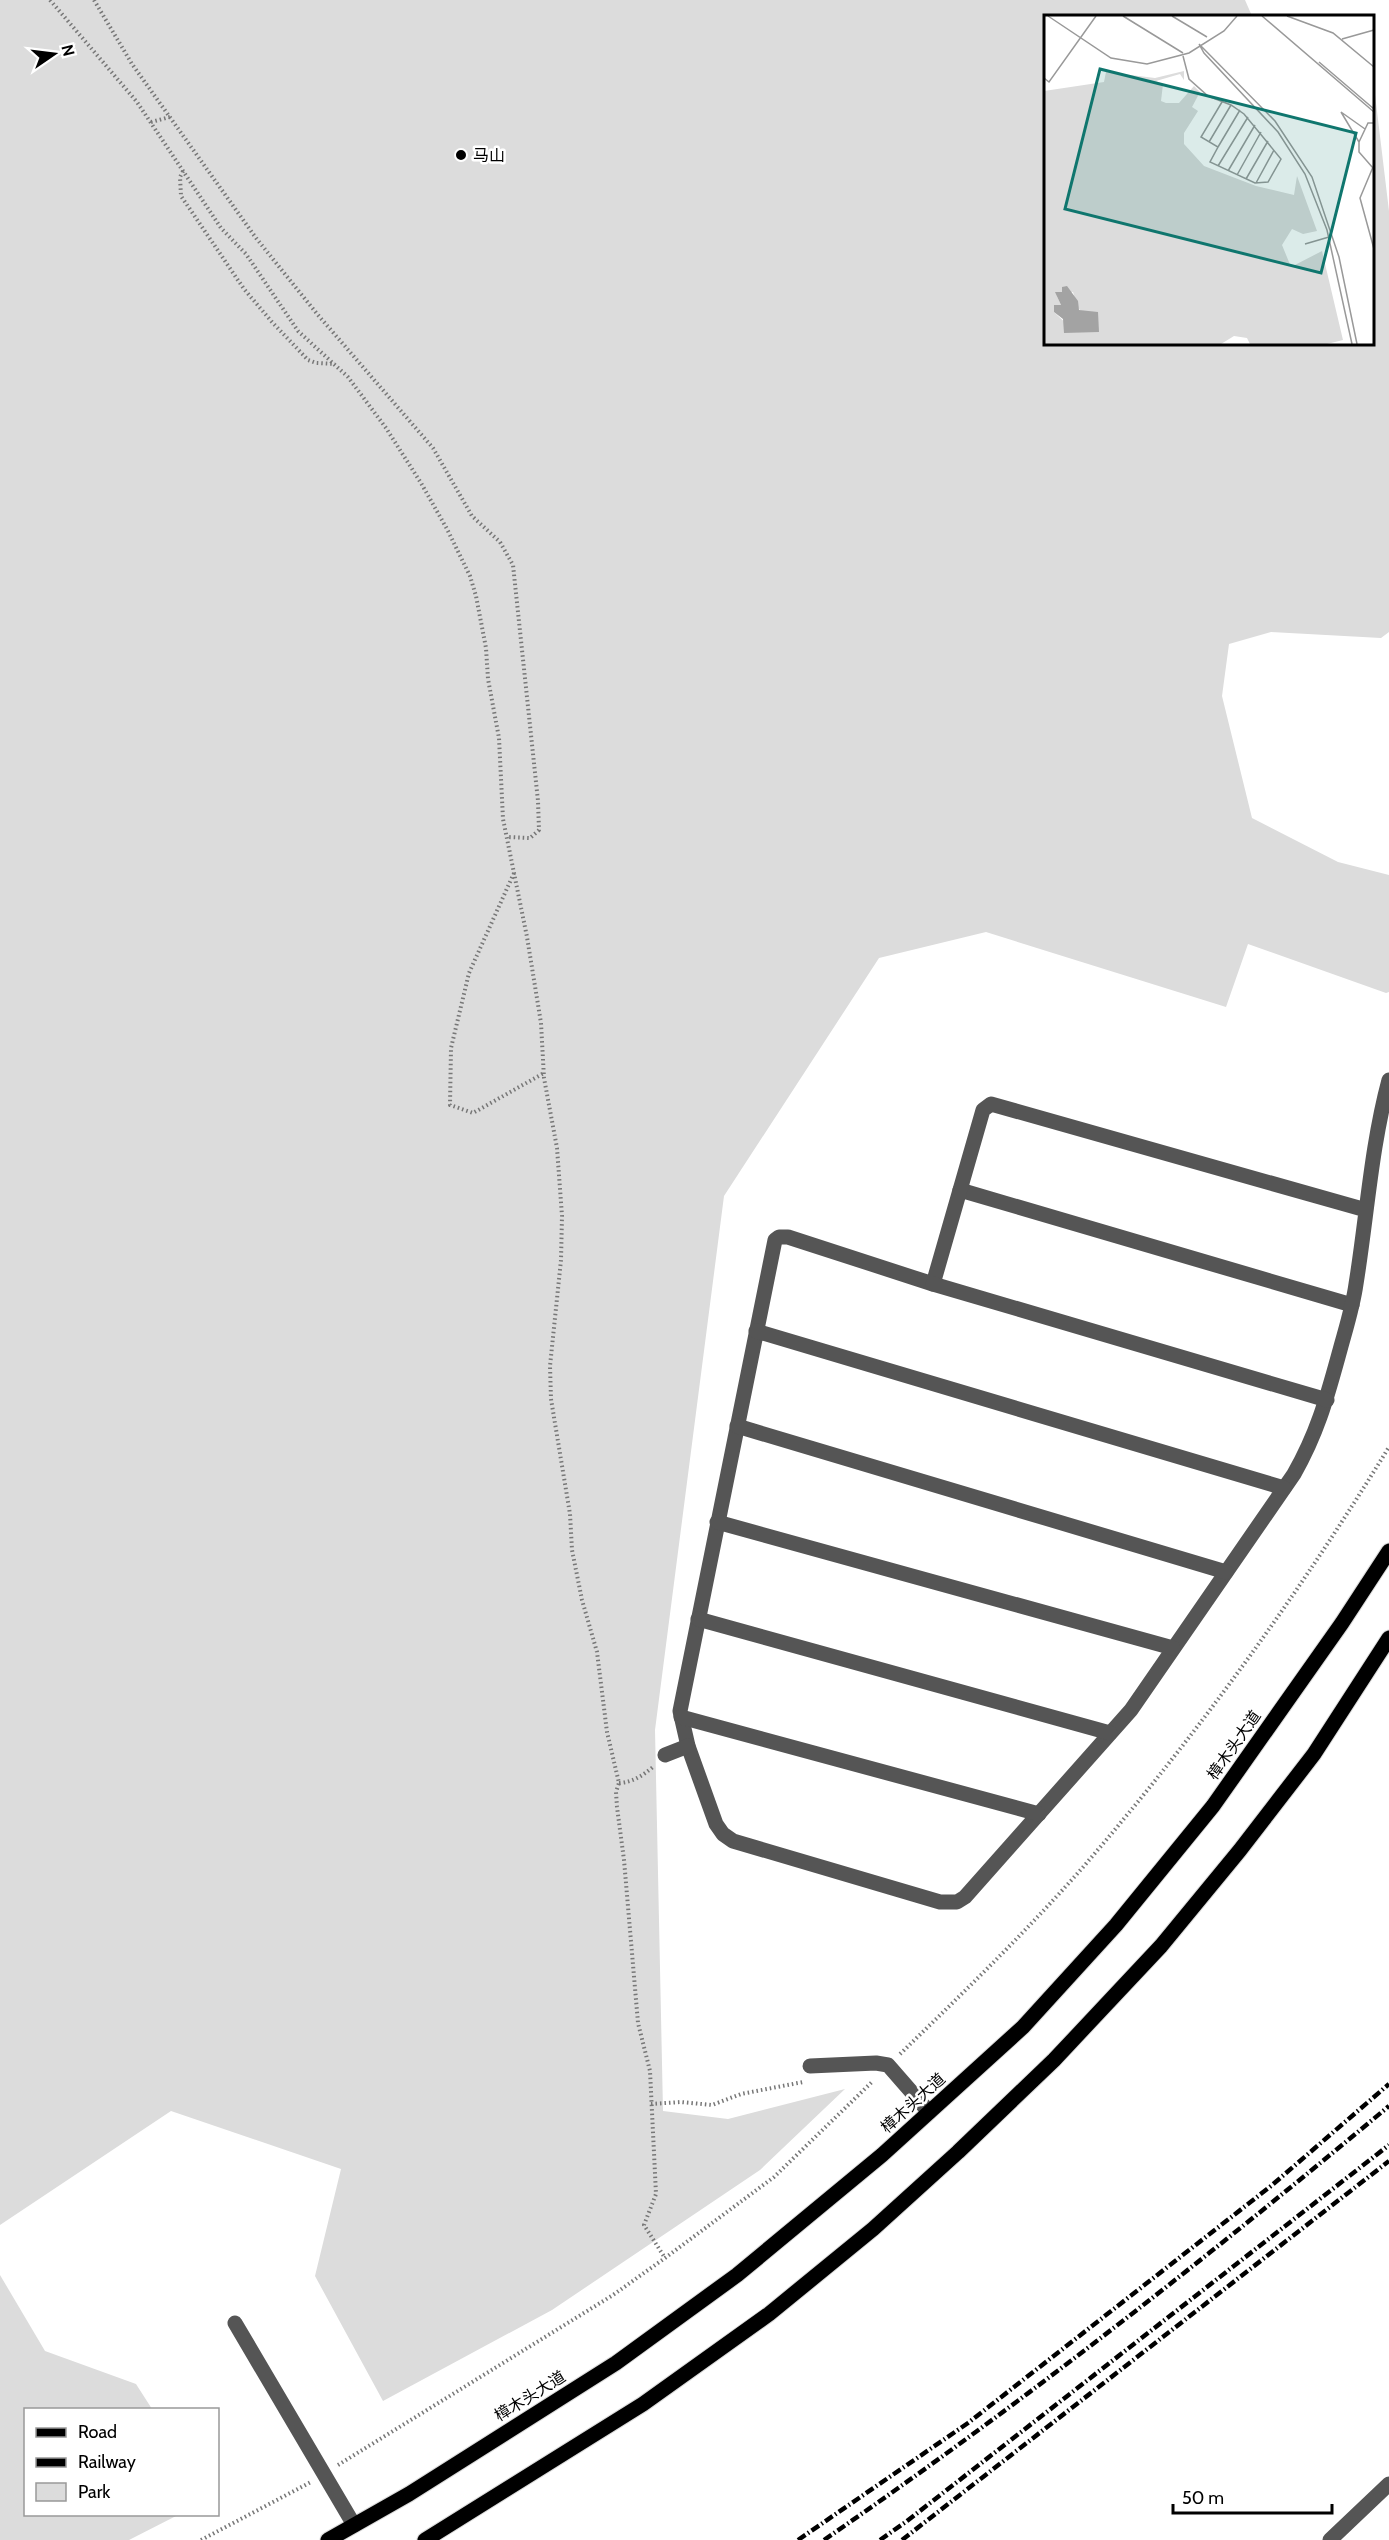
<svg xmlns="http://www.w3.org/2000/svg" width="1389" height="2540" font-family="Cabin,'Noto Sans SC',sans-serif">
<rect width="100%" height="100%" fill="#fff"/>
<g fill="#dcdcdc">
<path d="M0,0H1245L1252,16H1046V344H1372L1373,78L1389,211V632L1381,638L1271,632L1229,644L1222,696L1252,818L1338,862L1389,875V992L1386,993L1248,944L1226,1007L986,932L879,958L724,1196L655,1730L663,2111L728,2119L845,2089L760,2170L552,2310L383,2401L315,2276L341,2169L171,2111L0,2225Z"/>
<path d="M0,2275L45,2351L136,2384L152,2409L26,2410V2514L178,2515L129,2540H0Z"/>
</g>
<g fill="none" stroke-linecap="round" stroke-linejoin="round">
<defs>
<g id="major">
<path d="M328,2540L409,2494L616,2363L737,2275L882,2155L1023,2027L1116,1925L1213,1806L1342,1623L1389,1551"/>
<path d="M425,2540L643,2404L769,2314L873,2229L958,2152L1054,2060L1161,1946L1240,1850L1314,1754L1389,1638"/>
</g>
</defs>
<use href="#major" stroke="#dbdbdb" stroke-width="17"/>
<g stroke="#777" stroke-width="4" stroke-dasharray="1.5 3" stroke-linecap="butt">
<path d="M50,0L137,102L221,228L246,254L298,331L348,377L386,428L421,483L447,529L470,576L476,596L486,648L488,679L499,738L503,819L527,937L541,1023L544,1078L557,1148L562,1216L561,1260L550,1366L551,1399L570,1514L572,1550L582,1600L597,1652L607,1732L619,1783L616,1792L617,1807L624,1860L638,2023L650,2071L656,2194L644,2225L665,2258"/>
<path d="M94,0L132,64L256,238L318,315L433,448L472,516L500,542L513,565L538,801L539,830L530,838L507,837"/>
<path d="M151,122L170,117"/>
<path d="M183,171L180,177L181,196L244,289L272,322L308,360L316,363L335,364"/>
<path d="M514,873L469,973L451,1048L450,1105L473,1113L544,1073"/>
<path d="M619,1783C633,1782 642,1776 653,1767"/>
<path d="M900,2054C963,1993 1026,1932 1084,1866C1197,1735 1299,1594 1389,1447"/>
<path d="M651,2104L681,2102L712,2105L741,2094L803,2082"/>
<path d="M338,2465L613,2295L665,2258L774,2177L873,2081"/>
<path d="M201,2540L311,2482"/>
</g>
<g stroke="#555" stroke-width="15">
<path d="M960,1190L1352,1305"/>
<path d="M1366,1210L991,1104L983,1110L933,1284L788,1237H779L775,1240L680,1711L688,1746L716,1824L723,1834L733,1841L940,1902H957L965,1897L1131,1710L1294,1474C1318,1432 1327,1397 1340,1350C1346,1328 1353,1306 1356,1284C1367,1216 1371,1147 1389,1080"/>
<path d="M933,1284L1327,1400"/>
<path d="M756,1331L1284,1488"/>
<path d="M737,1426L1226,1572"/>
<path d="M717,1522L1173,1648"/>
<path d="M698,1619L1110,1733"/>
<path d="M681,1717L1039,1814"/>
<path d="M665,1755L688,1746"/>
<path d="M810,2066L876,2063L888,2065L929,2112"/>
<path d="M235,2323L354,2525"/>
<path d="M1330,2540L1389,2484"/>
</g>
<use href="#major" stroke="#000" stroke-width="15"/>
<g stroke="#000" stroke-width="4.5" stroke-dasharray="9 3 1.5 3" stroke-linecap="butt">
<path d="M798,2540L968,2423L1271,2186L1389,2084"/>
<path d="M824,2540C1020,2405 1206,2259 1389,2106"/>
<path d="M880,2540L907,2521L1389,2145"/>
<path d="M902,2540L1389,2161"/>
</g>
</g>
<circle fill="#000" stroke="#fff" stroke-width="2" cx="461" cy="155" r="6"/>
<g text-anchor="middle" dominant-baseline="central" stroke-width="5" stroke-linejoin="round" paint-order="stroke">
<g font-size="16" fill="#000" stroke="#fff" text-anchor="start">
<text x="473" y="155">马山</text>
</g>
<g font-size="16" fill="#000" stroke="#fff">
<text transform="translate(1234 1745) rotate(-55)">樟木头大道</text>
<text transform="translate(913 2103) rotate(-42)">樟木头大道</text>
<text transform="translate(530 2396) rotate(-32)">樟木头大道</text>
</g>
</g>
<g transform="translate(1044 15)">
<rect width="330" height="330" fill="#fff"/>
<path d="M140,56V65L136,59L112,66L119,69L117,86L122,88H135L150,71L156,77L148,92L154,96L140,118V129L160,151L212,171L250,180L253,161L273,216L259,219L248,214L238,230L247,252L278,236L299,325L283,329H206L203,323L190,321L177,329H0V76L60,67L62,57L111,63ZM29,277L34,293L39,298L44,316L29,315L10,297V291L17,290L13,281Z" fill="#dcdcdc" fill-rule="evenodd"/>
<path d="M23,271L34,286L35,295L54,297L55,317L20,318L19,304L10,297V290H17L11,277H18V272Z" fill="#a3a3a3"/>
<path fill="none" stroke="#999" stroke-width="1.5" d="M4,1L67,43L103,49L145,38L180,16L193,1M79,1L139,38M128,1L163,22M218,1L330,97M243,1L289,18L330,52M298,24L330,15M155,29L231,106L268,162L295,242L313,329M155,29L160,38L234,117L261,159L283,215L308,329M139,41L145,64L164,81L187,90L200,99L237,144L224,167L211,168L166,147L174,132L157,122L178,87M275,47L330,94M0,63L5,67L52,1M321,114L297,97L315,127V137L329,153M165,127L187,90M315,127L324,108H330M174,132L196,95M174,151L204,102M329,152L316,183L330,234M184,156L211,110M193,160L217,117M202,164L224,126M212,168L230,135M261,229L285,222"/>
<path fill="#0f766e" fill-opacity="0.15" stroke="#0f766e" stroke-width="3" d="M56,54L312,118L277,258L21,194Z"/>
<rect width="330" height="330" fill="none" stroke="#000" stroke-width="3"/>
</g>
<rect x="24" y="2408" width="195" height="108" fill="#ffffff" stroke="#999999" stroke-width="1.5"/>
<rect x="36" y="2428" width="30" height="9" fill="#000000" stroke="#999999" stroke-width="1.5"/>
<text x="78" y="2438" font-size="18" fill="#000000">Road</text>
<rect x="36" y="2458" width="30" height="9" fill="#000000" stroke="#999999" stroke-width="1.5"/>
<text x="78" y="2468" font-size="18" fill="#000000">Railway</text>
<rect x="36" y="2483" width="30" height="18" fill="#dcdcdc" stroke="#999999" stroke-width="1.5"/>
<text x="78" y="2498" font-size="18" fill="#000000">Park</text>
<g transform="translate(54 54) rotate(76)" stroke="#ffffff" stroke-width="4.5" paint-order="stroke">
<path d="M0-4.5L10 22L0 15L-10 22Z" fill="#000000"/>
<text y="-9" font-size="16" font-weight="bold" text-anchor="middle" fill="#000000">N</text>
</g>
<path d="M1173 2504v9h159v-9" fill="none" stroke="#000000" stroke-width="3"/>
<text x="1182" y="2504" font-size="18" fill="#000000" stroke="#ffffff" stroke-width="4.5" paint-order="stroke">50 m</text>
</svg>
